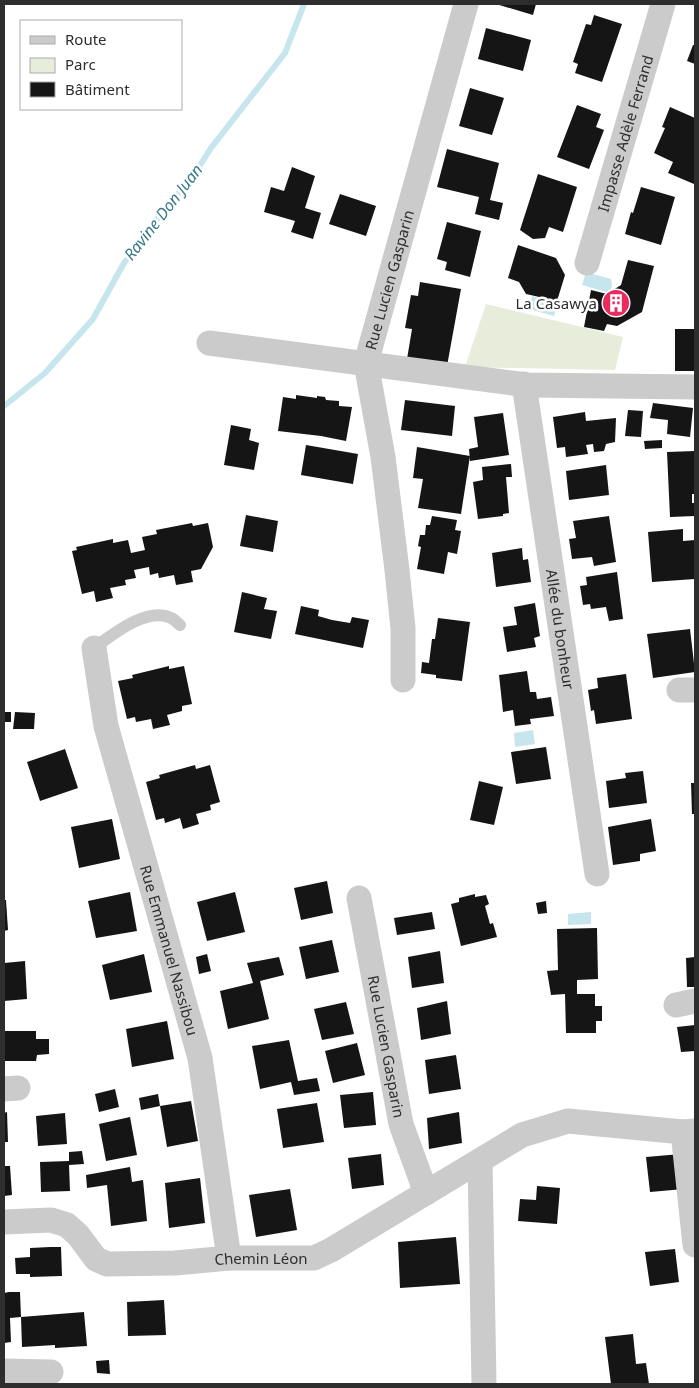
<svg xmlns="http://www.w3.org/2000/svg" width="699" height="1388" font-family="'Noto Sans',sans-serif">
<rect width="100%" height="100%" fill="#fff"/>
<path fill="#e7ecdb" d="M486,304L623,337L615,370L465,367Z"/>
<g fill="#c6e5ec">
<path d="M586,272L611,279L612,285L611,289L606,292L582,285Z"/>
<path d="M532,296L558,303L554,316L529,309Z"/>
<path d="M533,730L535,744L515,747L514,733Z"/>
<path d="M591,912V924L568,925V914Z"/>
</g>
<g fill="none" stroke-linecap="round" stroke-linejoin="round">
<path stroke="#c6e5ec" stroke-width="6" d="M4,406L45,373L93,319L124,263L167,206L192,178L211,148L285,53L304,4"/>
</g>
<g fill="#151515">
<path d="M496,4H536L533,15Z"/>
<path d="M594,15L622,24L602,82L575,73L578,64L573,62L586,24L591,25Z"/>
<path d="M486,28L531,40L523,71L478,59Z"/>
<path d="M693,45H695V64L687,61Z"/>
<path d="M470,88L504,98L492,135L459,126Z"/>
<path d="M577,105L601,114L596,127L604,130L589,169L557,157Z"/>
<path d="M670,107L695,118L694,184L668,173L673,162L654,153L665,128L662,127Z"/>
<path d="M447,149L499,163L490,200L503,203L499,220L475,214L479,197L437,187Z"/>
<path d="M292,167L315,176L305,208L321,213L313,239L291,232L295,221L264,212L271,187L284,191Z"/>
<path d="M538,174L577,187L563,232L549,227L545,238L533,239L520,230Z"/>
<path d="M641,187L675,197L661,245L625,234L631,212L633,213Z"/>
<path d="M340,194L376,206L366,236L329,224Z"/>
<path d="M447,222L481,231L470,277L445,270L447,262L437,259Z"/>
<path d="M518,245L556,258L565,275L557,301L526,294L519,282L508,278Z"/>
<path d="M628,260L654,266L642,312L617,326L607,324L604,331L584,327L591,290L607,294L621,285Z"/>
<path d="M420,282L461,289L447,366L407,359L412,329L405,328L411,295L418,296Z"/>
<rect x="675" y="329" width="20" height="42"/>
<path d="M296,395L317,398V396L325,397L326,400L339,401V406L352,407L346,441L321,436L278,431L283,397L296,399Z"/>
<path d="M405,400L455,406L452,436L401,430Z"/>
<path d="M653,403L693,408L690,437L667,434L668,420L650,418Z"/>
<path d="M628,410L643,411L641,437L625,436Z"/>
<path d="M585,412L586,421L616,418L615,442L606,444L604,451L594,452L593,444L586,445L588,454L566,457L565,447L557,448L553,417Z"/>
<path d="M503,413L509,455L470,461L469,449L478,447L474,417Z"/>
<path d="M231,425L251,429L249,440L259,443L254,470L224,465Z"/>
<path d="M662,440V448L645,449L644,441Z"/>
<path d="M306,445L358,454L353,484L301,475Z"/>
<path d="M417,447L470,456L461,514L418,508L423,479L413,478Z"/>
<path d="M695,451V494H692V503H695V516L670,517L667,452Z"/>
<path d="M511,464L512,477H506L509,513L503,514V516L478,519L473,482L483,480L482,467Z"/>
<path d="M606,465L609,495L569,500L566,471Z"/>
<path d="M246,515L278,521L273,552L240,546Z"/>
<path d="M432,516L457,520L455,530L461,531L457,554L448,552L444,574L417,569L421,547L418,546L420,535H425L426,525H430Z"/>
<path d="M609,516L616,562L594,566L592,557L572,559L569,539L576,538L573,521Z"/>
<path d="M192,523L193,526L208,523L213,547L201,569L191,571L193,582L176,585L174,575L159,578L158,573L150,575L149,567L134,570L136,578L125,580L126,585L110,588L113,598L96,602L94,591L82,594L72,551L77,550L76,547L113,539V543L128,540L131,553L145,550L142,537L157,534L156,530Z"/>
<path d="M683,529V541L695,540V579L652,582L648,532Z"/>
<path d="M522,548L523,560L528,559L531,582L496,587L492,553Z"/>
<path d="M617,572L623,619L609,621L606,607L591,609L590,604L583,605L580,586L587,585L586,577Z"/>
<path d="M242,592L267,598L264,609L277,611L271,639L234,632Z"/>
<path d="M535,603L540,636L534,638L536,647L507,652L503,627L517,625L514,607Z"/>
<path d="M301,606L319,610L318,616L332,620L350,623L352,617L369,620L363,648L295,634Z"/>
<path d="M438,618L470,622L462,681L436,678V675L421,673L422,662L429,663L432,639H435Z"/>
<path d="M690,629L695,672L653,678L647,634Z"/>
<path d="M169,666V669L184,666L192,704L182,706V711L167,715L170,725L153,729L151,719L136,722L135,717L127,719L118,681L133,678L132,675Z"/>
<path d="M527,671L530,692H536L537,699L551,697L554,716L530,719L531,724L515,726L513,710L503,712L499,675Z"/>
<path d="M626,674L632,719L596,724L594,710L591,711L588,690L598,688L597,678Z"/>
<rect x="4" y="712" width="7" height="10"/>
<path d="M15,712L35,713L34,729H13Z"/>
<path d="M546,747L551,779L516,784L511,752Z"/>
<path d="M65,749L78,788L40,801L27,762Z"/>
<path d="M195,765L196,769L210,765L220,802L210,805L211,810L196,814L199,824L183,829L180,818L165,823L164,818L156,820L146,782L160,778L159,775Z"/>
<path d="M643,771L647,803L609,808L606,781L626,778L625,773Z"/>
<path d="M479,781L503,787L494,825L470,820Z"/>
<path d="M691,783H695V814H692Z"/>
<path d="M112,819L120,859L79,868L71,827Z"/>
<path d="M651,819L656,851L640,854V861L613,865L608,827Z"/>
<path d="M327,881L333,913L301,920L294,888Z"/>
<path d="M130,892L137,931L96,938L88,901Z"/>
<path d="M235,892L245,932L207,941L197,902Z"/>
<path d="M475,894V897L486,895L489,904L485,906L490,924L493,923L497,937L461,946L451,904L459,902V898Z"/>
<path d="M4,900H6L8,930L4,931Z"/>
<path d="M546,901L547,913L538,914L536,903Z"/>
<path d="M432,912L435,929L397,935L394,918Z"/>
<path d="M597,928L598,979L577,980V994H595V1006H602V1021H596V1033H566L565,994L551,995L547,971L558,970L557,929Z"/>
<path d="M332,940L339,972L306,979L299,947Z"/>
<path d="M440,951L444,983L412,988L408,957Z"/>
<path d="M144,954L152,992L110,1000L102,965Z"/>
<path d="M207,954L211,971L199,974L196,957Z"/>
<path d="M279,957L284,975L260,981L269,1019L228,1029L220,991L253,983L247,963Z"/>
<path d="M695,957V987H687L686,958Z"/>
<path d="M25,961L27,999L4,1001V963Z"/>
<path d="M447,1001L451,1034L421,1040L417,1008Z"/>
<path d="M346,1002L354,1034L322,1040L314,1009Z"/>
<path d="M167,1021L174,1059L132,1067L126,1029Z"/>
<path d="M695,1025V1051L681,1052L677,1027Z"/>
<path d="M4,1031H36V1039H49V1054L37,1055L36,1061H4Z"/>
<path d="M289,1040L298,1081L317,1078L320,1091L294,1095L291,1082L260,1089L252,1046Z"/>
<path d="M357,1043L365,1075L333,1083L325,1051Z"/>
<path d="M456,1055L461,1089L429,1094L425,1060Z"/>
<path d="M115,1089L119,1107L99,1112L95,1094Z"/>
<path d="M373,1092L376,1125L344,1128L340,1095Z"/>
<path d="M158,1094L160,1106L141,1110L139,1098Z"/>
<path d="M191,1101L198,1141L167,1147L160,1106Z"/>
<path d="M317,1103L324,1142L283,1148L277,1109Z"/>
<path d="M7,1112L8,1142H4V1113Z"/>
<path d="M459,1112L462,1143L429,1149L427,1118Z"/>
<path d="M65,1113L67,1144L38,1146L36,1116Z"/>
<path d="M130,1117L137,1155L106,1161L99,1124Z"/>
<path d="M82,1151L84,1164L69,1165L70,1191L41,1192L40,1162L69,1161V1152Z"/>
<path d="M381,1154L384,1185L352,1189L348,1158Z"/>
<path d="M681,1154L684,1189L650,1192L646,1157Z"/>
<path d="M4,1166H10L12,1195L4,1196Z"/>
<path d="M130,1167L132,1182L143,1180L147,1221L111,1226L107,1185L87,1188L86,1175Z"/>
<path d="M200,1178L205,1223L169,1228L165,1183Z"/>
<path d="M537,1186L560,1188L557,1224L518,1221L520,1199L536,1200Z"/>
<path d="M290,1189L297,1230L256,1237L249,1195Z"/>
<path d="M456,1237L460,1284L400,1288L398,1242Z"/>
<path d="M50,1247H61L62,1276L30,1277V1274H16L15,1258L30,1257V1248Z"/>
<path d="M675,1249L679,1282L650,1286L645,1252Z"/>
<path d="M9,1292H20L21,1317L10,1318L11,1342L4,1343V1293Z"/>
<path d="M164,1300L166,1335L128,1336L127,1302Z"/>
<path d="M84,1312L87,1346L55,1348V1345L22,1347L21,1317Z"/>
<path d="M633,1334L636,1364L646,1363L649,1384H611L605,1337Z"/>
<path d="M109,1360L110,1374L97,1373L96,1361Z"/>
</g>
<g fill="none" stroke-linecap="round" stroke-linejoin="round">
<path stroke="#cbcbcb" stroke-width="12" d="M94,648C112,635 147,606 171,618C174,619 177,623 180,625"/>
<g stroke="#cbcbcb" stroke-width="25">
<path id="s1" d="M587,263L663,4"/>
<path d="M209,343L527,385L695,387"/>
<path id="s2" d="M524,384L597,874"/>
<path id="s3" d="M94,648L106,726L200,1058L229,1258"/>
<path id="s4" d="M403,680V628L397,570L383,457L366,363L466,4"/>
<path d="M679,690H695"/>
<path id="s5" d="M359,898L401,1124L426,1193"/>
<path d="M676,1005L695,1001"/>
<path d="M4,1089L18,1088"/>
<path d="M683,1132L695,1245"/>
<path d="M480,1161L484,1384"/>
<path id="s6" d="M4,1222L51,1220L67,1225L78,1235L96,1259L107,1264L175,1263L229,1258H314L331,1250L522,1135L568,1121L683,1132L695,1131"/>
<path d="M4,1371L51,1372"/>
</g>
</g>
<defs>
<symbol id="building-disc" viewBox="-11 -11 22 22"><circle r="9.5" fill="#e92b5e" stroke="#fff"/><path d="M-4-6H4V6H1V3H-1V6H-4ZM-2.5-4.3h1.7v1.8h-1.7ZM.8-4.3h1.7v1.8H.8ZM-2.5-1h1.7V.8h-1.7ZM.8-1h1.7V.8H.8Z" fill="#fff"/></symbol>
</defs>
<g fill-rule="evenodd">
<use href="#building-disc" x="600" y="287" width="32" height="32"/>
</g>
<g text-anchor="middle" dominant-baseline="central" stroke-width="5" stroke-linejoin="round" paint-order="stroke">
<g font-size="15" fill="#2e2e2e" stroke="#fff">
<text stroke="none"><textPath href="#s1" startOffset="135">Impasse Adèle Ferrand</textPath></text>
<text stroke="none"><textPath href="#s4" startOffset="406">Rue Lucien Gasparin</textPath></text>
<text stroke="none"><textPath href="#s2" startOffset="248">Allée du bonheur</textPath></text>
<text stroke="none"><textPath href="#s3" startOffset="312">Rue Emmanuel Nassibou</textPath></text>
<text stroke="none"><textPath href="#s5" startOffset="151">Rue Lucien Gasparin</textPath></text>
<text stroke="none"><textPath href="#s6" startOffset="275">Chemin Léon</textPath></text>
</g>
<g font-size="15" fill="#2e2e2e" stroke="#fff" text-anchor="end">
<text x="597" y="303">La Casawya</text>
</g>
<g font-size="16" font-style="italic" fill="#387b8b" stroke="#fff">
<text transform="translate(163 212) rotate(-52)">Ravine Don Juan</text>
</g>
</g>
<rect width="699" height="1388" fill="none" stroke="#2e2e2e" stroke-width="10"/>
<rect x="20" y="20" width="162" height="90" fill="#ffffff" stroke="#ababab"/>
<rect x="30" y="36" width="25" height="8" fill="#cbcbcb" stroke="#ababab"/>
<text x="65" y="45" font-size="15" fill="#2e2e2e">Route</text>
<rect x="30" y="58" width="25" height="15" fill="#e7ecdb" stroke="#ababab"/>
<text x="65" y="70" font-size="15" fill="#2e2e2e">Parc</text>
<rect x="30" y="82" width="25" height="15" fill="#151515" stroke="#ababab"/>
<text x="65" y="95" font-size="15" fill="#2e2e2e">Bâtiment</text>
</svg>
